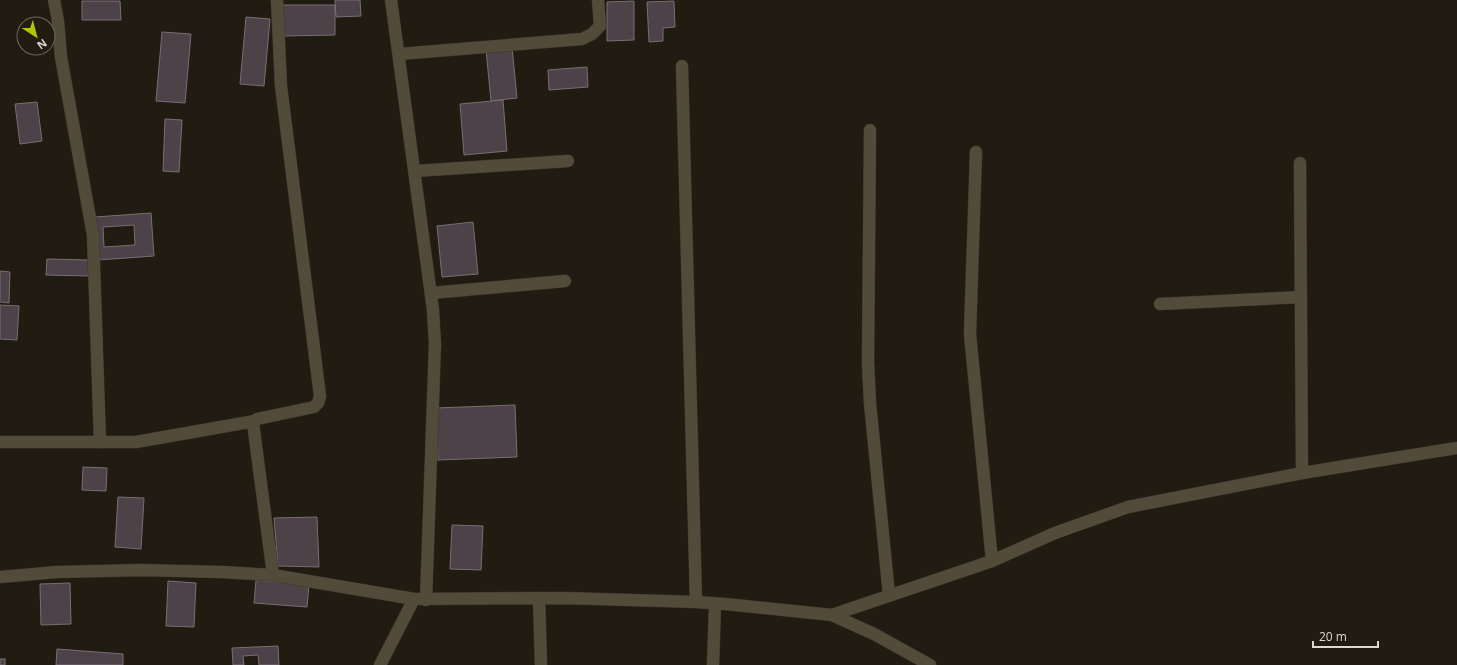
<svg xmlns="http://www.w3.org/2000/svg" width="1457" height="665" font-family="'Open Sans',sans-serif">
<rect width="100%" height="100%" fill="#201c11"/>
<g fill="#4e4249" stroke="#7a6d75" fill-rule="evenodd">
<path d="M335,0H360L361,16L336,17Z"/>
<path d="M82,1H120L121,20H82Z"/>
<path d="M634,1V40L607,41V2Z"/>
<path d="M674,1L675,27L663,28V41L649,42L647,2Z"/>
<path d="M283,5H335V35L283,36Z"/>
<path d="M246,17L270,19L264,86L240,84Z"/>
<path d="M162,32L191,34L185,103L156,101Z"/>
<path d="M512,47L517,98L491,101L486,50Z"/>
<path d="M587,67L588,87L549,90L548,70Z"/>
<path d="M503,100L507,151L464,155L460,104Z"/>
<path d="M37,102L42,141L20,144L15,104Z"/>
<path d="M165,119L182,120L179,172L163,171Z"/>
<path d="M151,213L154,256L98,260L95,217ZM134,225L135,245L104,247L103,227Z"/>
<path d="M473,222L478,274L442,277L437,226Z"/>
<path d="M47,259L89,260V276L46,275Z"/>
<path d="M0,271L10,272L9,303L0,302Z"/>
<path d="M0,305L19,306L17,340L0,339Z"/>
<path d="M515,405L517,457L438,460L436,408Z"/>
<path d="M83,467L107,468L106,491L82,490Z"/>
<path d="M118,497L144,498L141,549L115,547Z"/>
<path d="M317,517L319,567L278,566L274,518Z"/>
<path d="M452,525L483,526L481,570L450,569Z"/>
<path d="M256,580L309,585L307,607L254,603Z"/>
<path d="M168,581L196,583L194,627L166,626Z"/>
<path d="M70,583L71,624L41,625L40,584Z"/>
<path d="M278,646L279,665H259L258,655L243,656L244,665H233L232,648Z"/>
<path d="M57,649L123,654V665H56Z"/>
<rect x="0" y="659" width="5" height="6"/>
</g>
<g fill="none" stroke-linecap="round" stroke-linejoin="round">
<defs>
<g id="minor">
<path d="M54,0L58,21L61,57L93,235L100,442"/>
<path d="M391,0L433,310L435,344L426,600"/>
<path d="M399,54L582,39L592,34L600,26L598,0"/>
<path d="M682,66L696,602"/>
<path d="M870,130L868,362L870,403L889,595"/>
<path d="M976,152L970,334L992,561"/>
<path d="M1300,163L1302,473"/>
<path d="M415,171L568,161"/>
<path d="M431,293L565,281"/>
<path d="M1160,304L1301,297"/>
<path d="M0,442H136L255,421"/>
<path d="M273,575L253,423L257,419L314,407L318,403L320,396L281,86L277,0"/>
<path d="M0,577L57,572L141,570L221,572L273,575L414,599L564,598L696,602L725,604L832,615L874,634L930,665"/>
<path d="M539,598L541,665"/>
<path d="M832,615L992,561L1055,533L1128,507L1302,473L1457,448"/>
<path d="M380,665L414,599"/>
<path d="M713,665L715,604"/>
</g>
</defs>
<use href="#minor" stroke="#3a362c" stroke-width="13"/>
<use href="#minor" stroke="#534b3a" stroke-width="12"/>
</g>
<g transform="translate(36 36) rotate(144)"><circle r="19" fill="#201c11" stroke="#6b685e"/>
<path d="M0-3L7 15L0 10L-7 15Z" fill="#afc507"/>
<text y="-6" font-size="11" font-weight="bold" text-anchor="middle" fill="#dbd9d2">N</text>
</g>
<path d="M1313 641v6h65v-6" fill="none" stroke="#dbd9d2" stroke-width="2"/>
<text x="1319" y="641" font-size="12" fill="#dbd9d2" stroke="#201c11" stroke-width="3" paint-order="stroke">20 m</text>
</svg>
